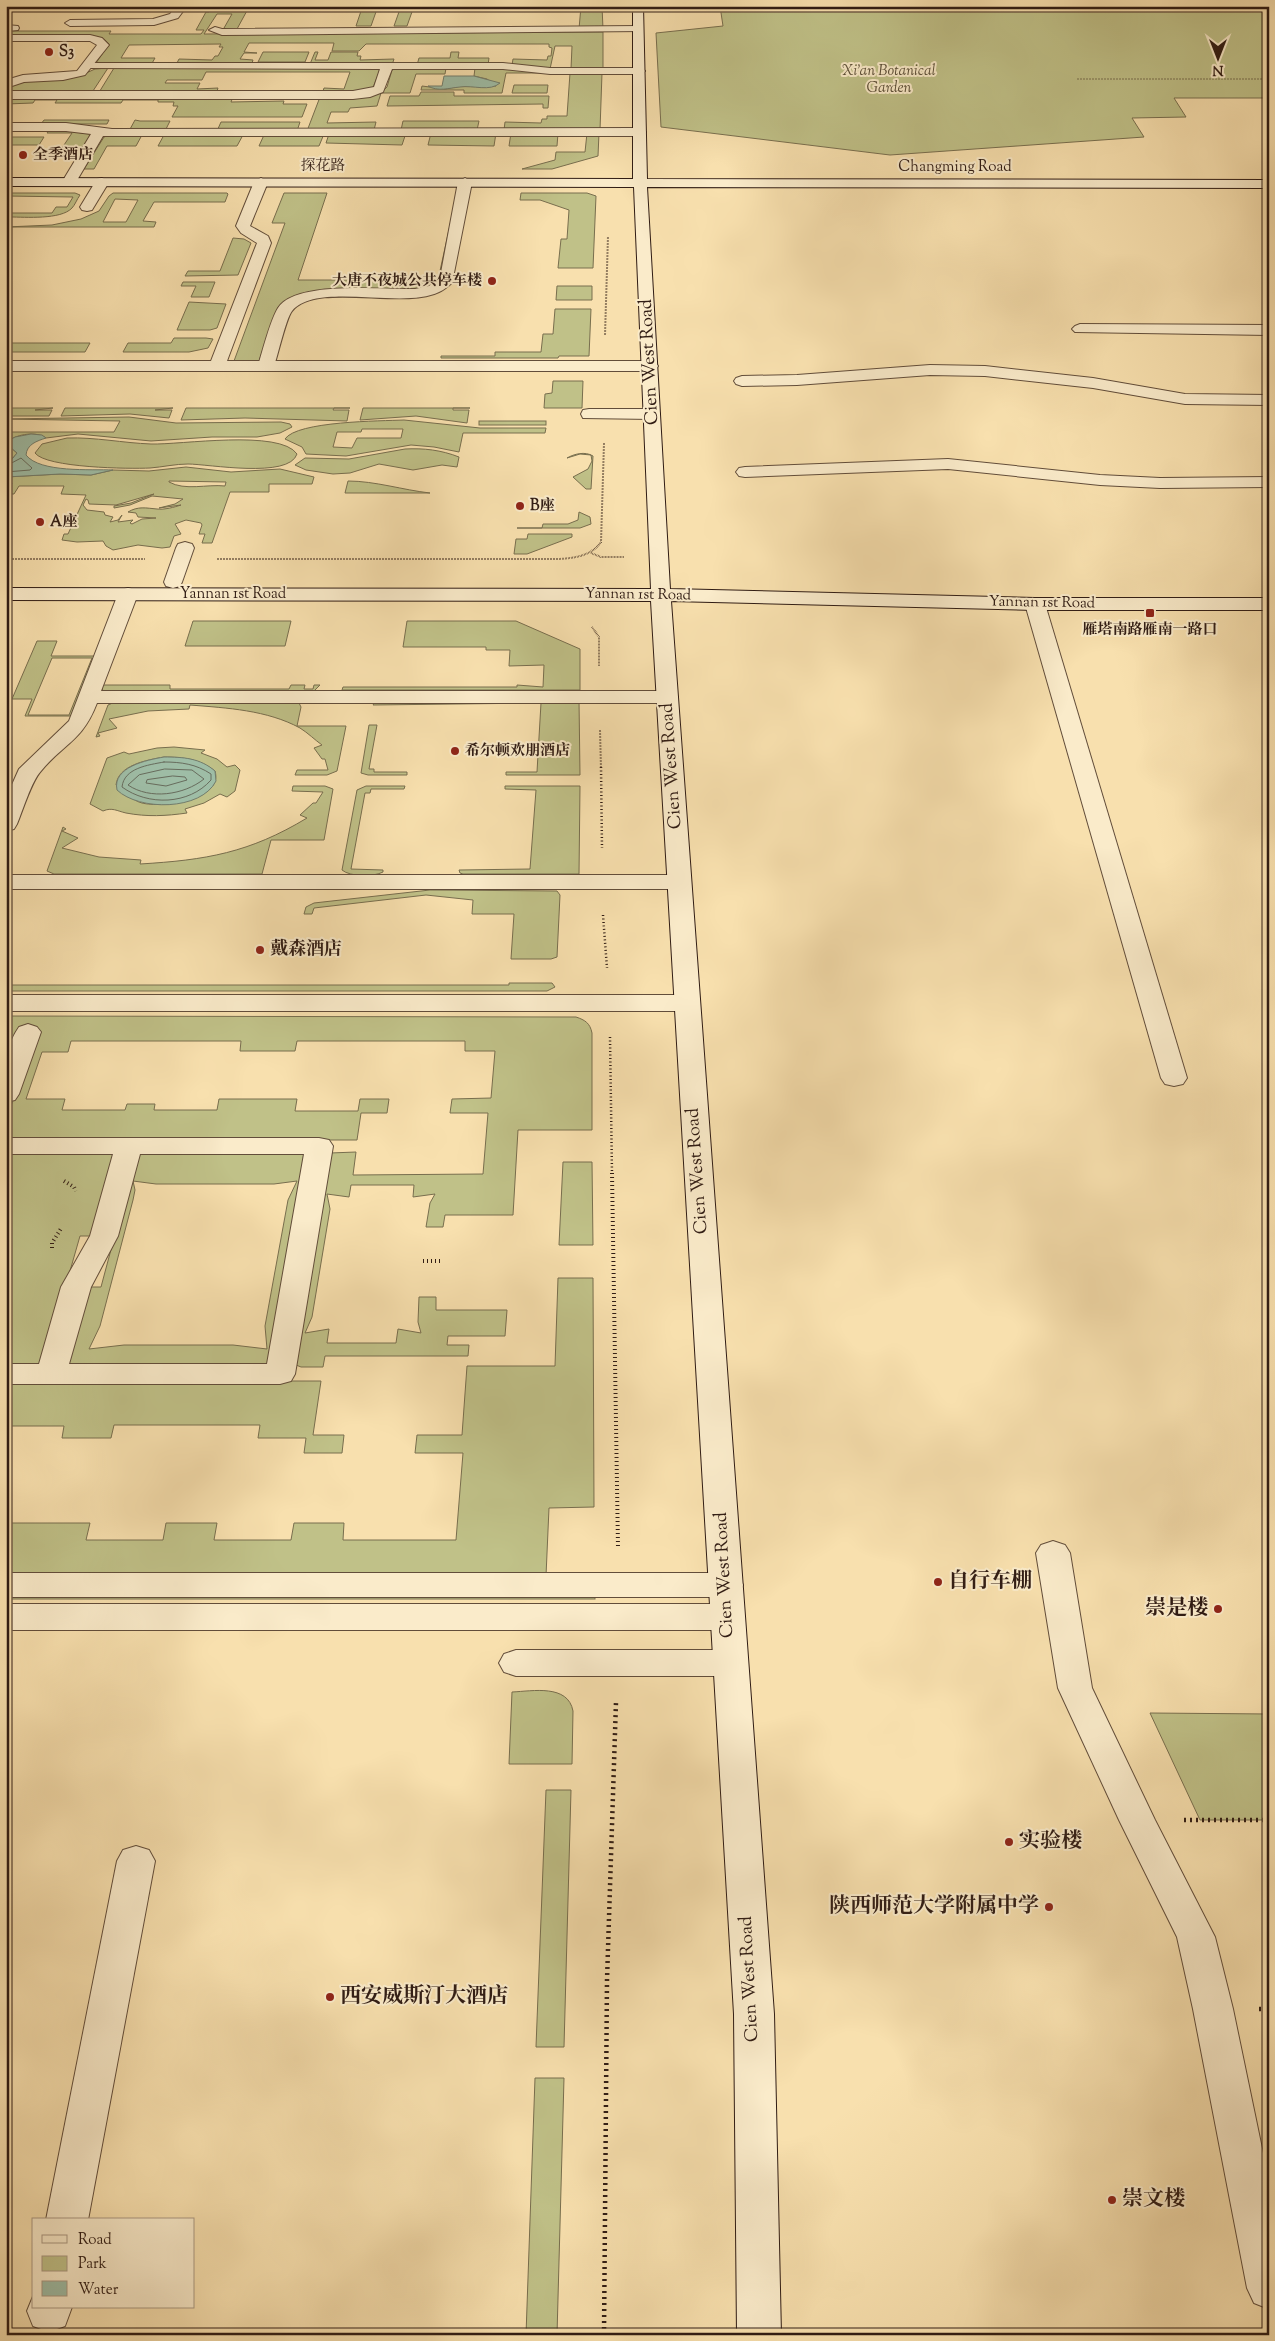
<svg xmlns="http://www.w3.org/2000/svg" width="1275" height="2341" font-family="'Sorts Mill Goudy','Noto Serif SC',serif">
<rect width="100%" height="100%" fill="#f8e0ae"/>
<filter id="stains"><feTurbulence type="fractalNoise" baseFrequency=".004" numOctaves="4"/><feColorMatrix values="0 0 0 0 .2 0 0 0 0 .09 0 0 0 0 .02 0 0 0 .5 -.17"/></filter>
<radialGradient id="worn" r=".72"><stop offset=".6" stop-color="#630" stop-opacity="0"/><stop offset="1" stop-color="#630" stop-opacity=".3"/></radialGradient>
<g fill="#c0c188" stroke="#786e4e" fill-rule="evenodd">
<path d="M213,6L249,7L237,29L232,31L224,28L232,14H217L204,34L603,32V69H571L572,46H555L550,69L512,65L513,59L547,60L548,56H551L552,48L549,47V44H366L359,51H332L334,43H249L244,52L257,53H244L240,59L253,60L252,63L176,65L179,59L212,60L215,56H218L223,47H219L221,44L129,45L121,58H155L151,65L96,63L109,44L105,40L95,37L6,36V31H111L109,34H201L204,30H196L206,12H209Z"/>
<path d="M581,6H602L603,29H579Z"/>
<path d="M720,6H1269V98H1174L1186,117L1132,118L1144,137L890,155L661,127L656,33L723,26Z"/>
<path d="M368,9H377L371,26H356L361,11H250Z"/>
<path d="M400,9H422V10H558L417,11L418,10L413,9L407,26H394Z"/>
<path d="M263,52H309L305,62H258Z"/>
<path d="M315,52H318L315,60H328L331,52H358L357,56H361L360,60L394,59L392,65L310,64Z"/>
<path d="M451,52H459L458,58H489L488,65H417L419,58H450Z"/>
<path d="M108,68L91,94L8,91L17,82L84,74L95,69Z"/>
<path d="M114,68H372L380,70L372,90L322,94L324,88L344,89L350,72H206L202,80H167L165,83H200L197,89L218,88L216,94H98Z"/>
<path d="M446,68L445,74H416L410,93H381L377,106L350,108L348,112H331L327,123L376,122L374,130L307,131L320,97L383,91L387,87L392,70L395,69Z"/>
<path d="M475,68H509L549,73H506L502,93H464V90H421L422,86L445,89L461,86H496L487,79L474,76Z"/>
<path d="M570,73H602L600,130H504L505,122L541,123L542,119H547V116H567Z"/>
<path d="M514,85H548L547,93H512Z"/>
<path d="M421,92H454V96H549L548,108H543V104L387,106L390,96H419Z"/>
<path d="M233,97L231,102L284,101L283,104H307L302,117H172L178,106H173L174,102H158V100H123L121,103H55L57,100H35L33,103L6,104V98Z"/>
<path d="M44,120H109L107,124H41Z"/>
<path d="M135,120L140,121H170L165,131H129Z"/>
<path d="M403,121H479L477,130H401Z"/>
<path d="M221,122H300L297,131H217Z"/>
<path d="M50,129L91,134L80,154H58L72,133H47Z"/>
<path d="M406,133L402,145L326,143L329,134Z"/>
<path d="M431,133H496L494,146L428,145Z"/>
<path d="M511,133H558L557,146H509Z"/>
<path d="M587,133H599L598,156L552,169H522L555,160L556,152H585Z"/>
<path d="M324,134L319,146H259L264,135Z"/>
<path d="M109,135H142L136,146H107L94,169H84L104,137Z"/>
<path d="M164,135H243L237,146H158Z"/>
<path d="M6,137H44L39,145H6Z"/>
<path d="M6,193H75L80,195C77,199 75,205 72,208C61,220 25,217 10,217L6,222V213H52L56,207H67L73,197L6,196Z"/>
<path d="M113,193H227L228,194L225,202H154L143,221L156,222L154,227H6L52,225L81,219L99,211L109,196ZM115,199L138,200L126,222H103Z"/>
<path d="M284,193H327L298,280H438L457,193L439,282L423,289L291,299L278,307L259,361H234L285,223H272Z"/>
<path d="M521,193H587L596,196L593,268H558L561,239H567L569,210L540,200H520Z"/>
<path d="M233,238L244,239L251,243L238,275L185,276L188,271H220Z"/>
<path d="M183,282H215L209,297H191L196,286H181Z"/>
<path d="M557,286H592V300H556Z"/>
<path d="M189,302L226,304L217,328L210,330H177Z"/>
<path d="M555,309H591L589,356H559L558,358H441V356H495V352H541L543,334H553Z"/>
<path d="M174,338H206L213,339L208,348L189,352H123L128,343H171Z"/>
<path d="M6,343H90L85,352H6Z"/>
<path d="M553,381H583L582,408H544L545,394L552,393Z"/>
<path d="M6,408H53L35,410H52L49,416H6Z"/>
<path d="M65,408H173L155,410H172L169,418L130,414L61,416Z"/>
<path d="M186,408H350H334L333,410H349L347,421L245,418L181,420Z"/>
<path d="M363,408H470H453V410H469L467,423L416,416L360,420Z"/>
<path d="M129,417L176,423L281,422L290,424L292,427L280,433L257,437H212L151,441L78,434L46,438C36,431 18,434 8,441L9,446L17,453L13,458L6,462V432H114L120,421L6,419Z"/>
<path d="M404,420L480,428H546L545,433H463L459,452L434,447L411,445L346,456L306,454L302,447L285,439C297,421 381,421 404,420ZM362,429H403L401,438H357L352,448L333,447L337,432H361Z"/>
<rect x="479" y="421" width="67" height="4"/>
<path d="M67,438C95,437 123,443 151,444C180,445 280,429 297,454C289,479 208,464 188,464C175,464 163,467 150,468C130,469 46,468 35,453L42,444Z"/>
<path d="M405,449C424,448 441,450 459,457L457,467L442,465L413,470L379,464L350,473L333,474L306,470L295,465L305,458L349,459Z"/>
<path d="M580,454L567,458C574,454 585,451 593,456L591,489H586L573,477L588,469L592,461L591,455Z"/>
<path d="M186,467L231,472L280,469L314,477L312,484H269V492H230L212,543H202L205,534H199L202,525L201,523L186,520L175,524L181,534L174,536L170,547L162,548L138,545L113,550L106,546L103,541L77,542L62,540L64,534H68L86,495L61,494L64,486H19L14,494H6L12,483H6V477L60,474L91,475L113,470L149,471ZM169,482V481L226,482L225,486C207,484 185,491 169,482ZM154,494L131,503L114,506V508L130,505L152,496L183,499L175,504L159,508L181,505C175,507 164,510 157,509C146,508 138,506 128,512L136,513L138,517L156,518L142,519L132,524L130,523L133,520L118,522L122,515L118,520L110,522L113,517L105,515L104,512L87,510L83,505L86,499L88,500L89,504L116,505Z"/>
<path d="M348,481C375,481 403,490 430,493H345Z"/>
<path d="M579,512L590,517L591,524L580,528H517H542L543,524H568L578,520Z"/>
<path d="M528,534H572V537L527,554H514L516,539H527Z"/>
<path d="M193,621H291L285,646H185Z"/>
<path d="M407,621H516L580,649V690H342L343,687H517V685L543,687L544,665L509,666L510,650H486V647H403Z"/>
<path d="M37,641H57L51,656H95L71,716H25L32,699H12ZM52,658H92L69,715H28Z"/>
<path d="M103,685H170V689H289L291,685H305L304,689H313L314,685H320L314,691L105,692L102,689Z"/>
<path d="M579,700L580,775H506V772H537L541,703L373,705L375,702Z"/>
<path d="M115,702L299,703L301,707L297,726H346L337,771L327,775H295L297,770H328L325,759H322L314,748L322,745C315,740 308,733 300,728C267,710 227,708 190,705L189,709L148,711L109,719L117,728L98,733L100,736L96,737L108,705Z"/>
<path d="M369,725H377L369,769H374V772H407V775H368L361,773Z"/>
<path d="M174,747L205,750L201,753L217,759L227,767L235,765L240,770L235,791L227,797L220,794L204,803L185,809L187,813C166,816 147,817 126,813C117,811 112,807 103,811L90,804L107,758L124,752L129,754L157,748ZM164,757C183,757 200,759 215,771C224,800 161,808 142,803C133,801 124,791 116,785C118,765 147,760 164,757Z"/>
<path d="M293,786H325L333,789L324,840H271L262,874H54L47,871L63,827L66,829L62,831L78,838L62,848L99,857L141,860L140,864C206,860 249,853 307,818L300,815L313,803H316L323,792L292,791Z"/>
<path d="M366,786H405L404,789H371L370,793H365L351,869L383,870V872C374,877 350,877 342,870L357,790Z"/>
<path d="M505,786H580L579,874H463L460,873L459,870L530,869L536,790L505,789Z"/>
<path d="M430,890L557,891L560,895L557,957L551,959H511L514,914H472L473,900L426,895L314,908L312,914H304L306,907L314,903Z"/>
<path d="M509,983H552L555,987L547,991H6V985H509Z"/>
<path d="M6,1016L576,1017C585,1020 590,1023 592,1033V1130H518L513,1215H445L443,1227H426L430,1203L435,1194L413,1197L414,1185H351L349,1197L327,1194L330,1209L312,1317L305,1333L329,1329L327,1343H396L398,1329L421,1333L418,1322L419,1297H436V1310H507L505,1336H448L447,1345H469L468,1356H325L323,1367H301L296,1365L330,1153L356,1152L353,1175L483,1174L488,1113H450L452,1099L491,1098L495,1051H465V1041H297L295,1051H240L241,1041H71L68,1052H42L26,1099H65L62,1110H125L127,1104H155L154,1110H217L219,1099H297L295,1111H358L360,1099H389L387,1113H361L357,1140H6V1121L37,1029L6,1068Z"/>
<path d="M6,1152L114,1153L95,1236H80L44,1362L40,1365L6,1367Z"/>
<path d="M140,1153H305L267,1366H68L86,1287H101L136,1156ZM133,1181L156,1184H274L297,1181L288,1200L265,1326L267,1349L233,1345H124L89,1349L100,1326L133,1200L135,1190Z"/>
<path d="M563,1162H592L593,1245H559Z"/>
<path d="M558,1278H593L594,1507L549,1508L546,1576H6V1523H90L86,1540H163L166,1523H217L214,1540H291L294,1523H344L343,1540H456L463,1453H415L417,1435H462L467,1366H555Z"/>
<path d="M6,1381H321L313,1435H344L342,1453H304L306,1438H258L260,1425H114L111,1438H62L64,1426H6Z"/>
<rect x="6" y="1594" width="589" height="5"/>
<path d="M512,1692C533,1691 568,1684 573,1711L572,1764H509Z"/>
<path d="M1150,1713L1269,1714V1820H1200Z"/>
<path d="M546,1790H571L564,2047H536Z"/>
<path d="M535,2078H564L557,2335H526Z"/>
</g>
<g fill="#9ebda6" stroke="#727d6c">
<path d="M444,76H474L500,83C490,92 473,85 460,87C449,88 438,92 428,86H442Z"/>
<path d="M31,434L42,435L46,438C37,441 27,444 26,455C40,473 91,469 113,470L91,475L60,474L6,477V462L13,458L17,453L9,446L8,441L15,437Z"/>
<path d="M164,757C183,757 200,758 215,771L216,781C201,811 139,811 117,790C112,767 147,760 164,757Z"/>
</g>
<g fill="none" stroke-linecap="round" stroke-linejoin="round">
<g stroke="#676c5d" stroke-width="1">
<path d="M6,466L21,458L32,468L30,470L6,472"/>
<path d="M164,762C181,762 196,764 211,774V780C189,805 148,806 122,787C124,768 148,765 164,762Z"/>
<path d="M165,769L192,770L204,779C184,795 150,800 128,785L139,775Z"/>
<path d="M173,776L185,777L187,780L166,786L146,783L147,780Z"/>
</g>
<defs>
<g id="lane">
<path d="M6,25L18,26L19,28L18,30L6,31Z"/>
<path d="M88,63H503L550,68H639L645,71L639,74H550L503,69H392L383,92L370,97L353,99H6V91H353L374,87L380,69L84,68L82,66Z"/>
<path d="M102,178L109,182L92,210L87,211L82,210L80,207L97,179Z"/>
<path d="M465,178L472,182L452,283C448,286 444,290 439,292C403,310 317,281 292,311C286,318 278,355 274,366L272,369H260L258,366C263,350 270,321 278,308C296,280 384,290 415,289L429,286L440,278L458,182Z"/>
<path d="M1080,324L1269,325V335L1075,332L1072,329L1075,326Z"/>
<path d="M930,365L985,366L1093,378L1185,394L1269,395V405L1185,404L1093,388L985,376L930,375L797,385L742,386L736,384L734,381L736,378L742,376L797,375Z"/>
<path d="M589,409H652L658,410L660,414L658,418L652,419L583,418L581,414L583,410Z"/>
<path d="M948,459L1100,475L1160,478L1269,477V487L1160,488L1100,485L948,469L745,477L739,476L736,472L739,468L745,467Z"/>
<path d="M185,542L192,544L194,548L182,582L180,586L173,588L166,586L164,582L176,548L178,544Z"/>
<path d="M128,588L135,590L138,594L101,691H668L675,693L678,697L675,701L668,703H97C82,742 64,743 41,771C31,782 23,810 17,824L14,829L6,831V798L19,769L69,721L118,594L121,590Z"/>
<path d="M6,875H679L687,877L691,882L687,887L679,889H6Z"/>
<path d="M28,1024L37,1027L41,1032L19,1094L15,1100L6,1102C6,1076 3,1049 19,1027Z"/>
<path d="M6,1138H319L329,1140L333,1146L295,1374L291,1381L280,1384H6V1364H39L61,1287L90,1236L113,1154H6ZM140,1154H304L267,1364H69L91,1287L118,1236Z"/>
<path d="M1053,1541L1065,1545L1070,1553L1092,1688L1155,1820L1215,1937L1233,2009L1269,2182V2309L1254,2303L1247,2288L1193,2009L1177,1937L1119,1820L1058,1688L1036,1553L1041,1545Z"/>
<path d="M6,1573H726L738,1576L743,1585L738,1594L726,1597H6Z"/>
<path d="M6,1604H727L739,1608L744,1617L739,1626L727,1630H6Z"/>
<path d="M516,1650H730L742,1654L747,1663L742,1672L730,1676H516L504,1672L499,1663L504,1654Z"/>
<path d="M136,1846L149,1850L155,1861L88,2220H46L117,1861L123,1850Z"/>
<path d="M34,2294V2307H72L65,2326L49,2332L33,2326L27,2311Z"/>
</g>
<g id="street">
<path d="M176,6H187L178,18L154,25L70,26L65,23L70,20L153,19L170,14Z"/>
<path d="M639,26L643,27V31L222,35L209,30L215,27L222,29Z"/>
<path d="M6,35H90L102,38L109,45L85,75L63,80L24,82L6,88V80L23,75L77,71L97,45L90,41H6Z"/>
<path d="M6,123H66L112,129L640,128L646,132L640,136H103L76,182L69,186L62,182L91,134L66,131H6Z"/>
<path d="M261,178L268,182L250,226L268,236L271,243L227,361H650L656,363L658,366L656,369L650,371H6V361H211L257,243L241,233L236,226L254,182Z"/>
<path d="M1035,598L1042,600L1045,604L1187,1078L1183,1084L1174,1086L1165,1084L1161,1078L1025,604L1028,600Z"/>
<path d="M6,995H687L696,998L700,1003L696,1008L687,1011H6Z"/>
</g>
<path id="secondary" d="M633,6H643L647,179L1269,180V188L647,187L670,589L1035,598H1269V610H1035L671,601L774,2014L781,2335H737L734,2014L651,601L6,600V588L651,589L634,187L6,186V178L633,179Z"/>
</defs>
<use href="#lane" stroke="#624d3a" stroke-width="2"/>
<use href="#street" stroke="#624d3a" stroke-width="2"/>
<use href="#secondary" stroke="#301c14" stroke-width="2"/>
<path stroke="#301c14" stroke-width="1" stroke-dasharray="0.5 1" stroke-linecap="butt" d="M1077,79H1269"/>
<g stroke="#301c14" stroke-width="2" stroke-dasharray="0.5 1" stroke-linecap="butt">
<path d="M605,335L608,236"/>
<path d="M591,553L601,557H624"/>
<path d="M6,559H145"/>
<path d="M217,559H559C575,558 591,556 601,542L604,443"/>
<path d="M592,627L599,637V666"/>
<path d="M600,730L601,769"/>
</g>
<g stroke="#301c14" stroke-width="2.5" stroke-dasharray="1 2.5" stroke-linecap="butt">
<path d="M601,767L602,848"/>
<path d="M603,915L607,968"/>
<path d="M610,1037L612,1174"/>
</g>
<g stroke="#301c14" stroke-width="4" stroke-dasharray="1 3" stroke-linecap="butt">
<path d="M612,1173L618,1548"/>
<path d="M64,1181L74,1187L76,1191"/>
<path d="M52,1248V1243L62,1227"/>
<path d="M423,1261H440"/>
</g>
<g stroke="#301c14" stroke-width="4.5" stroke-dasharray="2 4" stroke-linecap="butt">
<path d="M1184,1820H1269"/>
<path d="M1259,2009H1269"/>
<path d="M604,2335L607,1980L616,1702"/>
</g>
<use href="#lane" fill="#faebca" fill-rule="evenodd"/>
<use href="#street" fill="#faebca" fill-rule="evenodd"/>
<use href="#secondary" fill="#faebca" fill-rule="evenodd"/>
</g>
<g fill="#8f2418" stroke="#faebca" stroke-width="2">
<circle cx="49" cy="52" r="5"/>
<circle cx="23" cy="155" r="5"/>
<circle cx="492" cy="281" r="5"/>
<circle cx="520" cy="506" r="5"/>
<circle cx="40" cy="522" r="5"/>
<rect x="1145" y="608" width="10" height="10" rx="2.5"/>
<circle cx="455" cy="751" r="5"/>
<circle cx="260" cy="950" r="5"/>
<circle cx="938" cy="1582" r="5"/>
<circle cx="1218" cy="1609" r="5"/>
<circle cx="1009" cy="1842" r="5"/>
<circle cx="1049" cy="1907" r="5"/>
<circle cx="330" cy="1997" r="5"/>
<circle cx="1112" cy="2200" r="5"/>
</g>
<g text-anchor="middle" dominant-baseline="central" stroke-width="4" stroke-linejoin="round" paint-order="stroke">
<g font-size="15" font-weight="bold" fill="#301c14" stroke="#faebca" text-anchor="start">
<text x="59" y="52">S3</text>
<text x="33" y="155">全季酒店</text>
<text x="482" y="281" text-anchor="end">大唐不夜城公共停车楼</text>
<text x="530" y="506">B座</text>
<text x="50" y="522">A座</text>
<text x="1150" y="630" text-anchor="middle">雁塔南路雁南一路口</text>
<text x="465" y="751">希尔顿欢朋酒店</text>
</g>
<g font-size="15" font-style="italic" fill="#5b4e37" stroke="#faebca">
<text x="889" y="71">Xi'an Botanical<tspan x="889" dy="17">Garden</tspan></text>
</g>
<g font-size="15" fill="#301c14" stroke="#faebca">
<text x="323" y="166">探花路</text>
<text x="955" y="167">Changming Road</text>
<text x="233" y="594">Yannan 1st Road</text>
<text transform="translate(638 595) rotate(1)">Yannan 1st Road</text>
<text transform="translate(1042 603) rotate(1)">Yannan 1st Road</text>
</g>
<g font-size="18" fill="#301c14" stroke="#faebca">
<text transform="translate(650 362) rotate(-93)">Cien West Road</text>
<text transform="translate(672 766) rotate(-94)">Cien West Road</text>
<text transform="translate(698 1171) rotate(-94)">Cien West Road</text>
<text transform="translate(725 1575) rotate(-93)">Cien West Road</text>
<text transform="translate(750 1979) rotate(-93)">Cien West Road</text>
</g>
<g font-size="18" font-weight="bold" fill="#301c14" stroke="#faebca" text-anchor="start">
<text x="270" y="950">戴森酒店</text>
</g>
<g font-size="21" font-weight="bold" fill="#301c14" stroke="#faebca" text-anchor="start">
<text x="948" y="1582">自行车棚</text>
<text x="1208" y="1609" text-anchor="end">崇是楼</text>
<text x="1019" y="1842">实验楼</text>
<text x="1039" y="1907" text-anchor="end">陕西师范大学附属中学</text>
<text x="340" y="1997">西安威斯汀大酒店</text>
<text x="1122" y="2200">崇文楼</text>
</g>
</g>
<rect width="1275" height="2341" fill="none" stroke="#f8e0ae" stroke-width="25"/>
<rect x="8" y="8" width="1260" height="2326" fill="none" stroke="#301c14" stroke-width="2.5"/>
<rect x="12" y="12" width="1250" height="2316" fill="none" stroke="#301c14"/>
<rect x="32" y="2218" width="162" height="90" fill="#faebca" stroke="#a99881"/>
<rect x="42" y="2235" width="25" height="8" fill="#faebca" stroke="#a99881"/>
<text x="78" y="2244" font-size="15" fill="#301c14">Road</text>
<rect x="42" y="2256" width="25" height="15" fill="#c0c188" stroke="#a99881"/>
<text x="78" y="2268" font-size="15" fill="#301c14">Park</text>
<rect x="42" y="2281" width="25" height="15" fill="#9ebda6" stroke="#a99881"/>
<text x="78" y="2294" font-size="15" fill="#301c14">Water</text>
<g transform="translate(1218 58) rotate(180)" stroke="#faebca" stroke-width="4" paint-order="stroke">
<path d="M0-4L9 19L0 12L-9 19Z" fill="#301c14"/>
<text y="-8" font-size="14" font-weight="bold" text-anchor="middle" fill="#301c14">N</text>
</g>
<rect width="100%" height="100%" filter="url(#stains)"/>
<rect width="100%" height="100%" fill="url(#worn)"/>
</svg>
